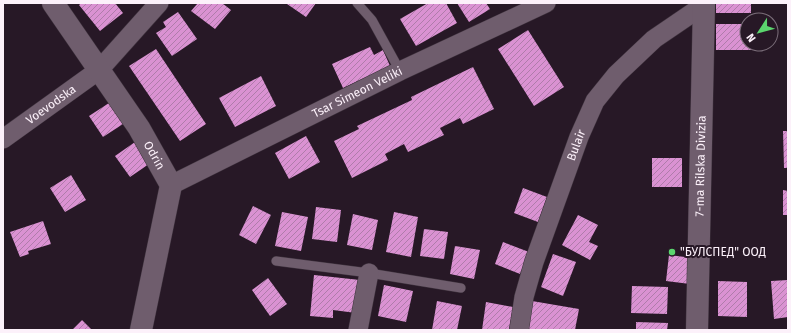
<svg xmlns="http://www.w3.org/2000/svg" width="791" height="333" font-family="'Fira Sans',sans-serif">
<defs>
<pattern id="building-hatch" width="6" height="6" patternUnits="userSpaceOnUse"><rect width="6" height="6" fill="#da92d2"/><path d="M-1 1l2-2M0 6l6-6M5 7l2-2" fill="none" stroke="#af7caa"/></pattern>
</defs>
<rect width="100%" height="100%" fill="#271826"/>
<g fill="url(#building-hatch)">
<path d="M81,3H115L123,13L100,31L79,5Z"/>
<path d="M198,3H222L231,10L215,29L191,11Z"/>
<path d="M288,3H316L306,17L287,4Z"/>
<path d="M428,3H446L457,23L416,46L400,19Z"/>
<path d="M457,3H486L490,9L469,22Z"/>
<rect x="716" y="3" width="35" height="10"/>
<path d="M178,12L197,39L172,56L156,33L166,27L163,22Z"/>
<path d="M716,24H747V44H750L751,50H716Z"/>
<path d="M528,30L564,87L534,106L498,49Z"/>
<path d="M370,47L374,55L383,50L390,66L343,88L332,64Z"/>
<path d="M156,49L206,124L180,141L129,66Z"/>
<path d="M473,67L494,109L463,124L460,118L440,128L444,135L408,152L404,144L385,154L388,160L352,178L334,141L359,129L357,126L412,100L411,97Z"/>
<path d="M261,76L276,106L235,127L219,98Z"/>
<path d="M109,103L123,124L103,137L89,116Z"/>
<path d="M783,131H788V168H784Z"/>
<path d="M306,136L320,162L289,179L275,153Z"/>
<path d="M135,142L149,164L130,177L115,156Z"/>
<rect x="652" y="158" width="30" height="29"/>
<path d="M71,175L86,200L65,212L50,188Z"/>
<path d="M523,188L547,197L538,222L514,213Z"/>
<path d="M783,190L788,191V215H783Z"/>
<path d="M253,206L271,215L256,244L239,235Z"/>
<path d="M316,207L341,210L337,242L312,239Z"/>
<path d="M282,212L308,217L301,251L275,246Z"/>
<path d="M394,212L418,217L411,257L386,252Z"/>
<path d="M353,214L378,220L372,250L347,245Z"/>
<path d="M578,215L598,225L589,242L598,246L590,260L562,245Z"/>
<path d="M43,221L51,244L28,251L29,254L20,257L10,232Z"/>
<path d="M424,229L448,232L444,259L420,256Z"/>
<path d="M503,242L529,252L520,274L495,264Z"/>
<path d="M455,246L480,250L474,279L450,274Z"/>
<path d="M553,254L576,262L563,296L541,287Z"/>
<path d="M669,255L693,258L690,284L666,281Z"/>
<path d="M314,275L360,280L356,313L333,310V318L310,316Z"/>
<path d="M268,278L287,304L270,316L252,290Z"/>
<path d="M788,280V317L774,319L771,281Z"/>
<path d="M718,281L747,282V317L718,316Z"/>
<path d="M384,285L413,291L406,322L378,316Z"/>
<path d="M632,286L668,287L667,314L631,313Z"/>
<path d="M437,301L462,306L457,330H432Z"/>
<path d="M532,301L579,309L575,330H526Z"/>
<path d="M486,302L513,307L509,330H482Z"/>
<path d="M82,320L92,330H72Z"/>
<path d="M636,322L668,323L667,330H636Z"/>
</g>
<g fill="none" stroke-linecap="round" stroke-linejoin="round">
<defs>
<g id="service">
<path d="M357,3L372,20L400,71"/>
<path d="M276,261L369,273L461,288"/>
</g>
<g id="minor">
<path id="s1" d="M3,139L99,70L159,3"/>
<path id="s2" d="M171,185L400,71L546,3"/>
<path d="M358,330L369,273"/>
<path id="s3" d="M519,330L524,297L534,262L579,137L595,101L616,75L654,39L704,5"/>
</g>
<g id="tertiary">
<path id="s4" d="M53,3L139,128L171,185L141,330"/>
<path id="s5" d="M697,330L704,3"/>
</g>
</defs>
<use href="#service" stroke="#3f333e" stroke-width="10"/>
<use href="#minor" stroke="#3f333e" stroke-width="20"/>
<use href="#tertiary" stroke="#3f333e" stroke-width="23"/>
<use href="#service" stroke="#6f5d6d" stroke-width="9"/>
<use href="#minor" stroke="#6f5d6d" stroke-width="19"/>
<use href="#tertiary" stroke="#6f5d6d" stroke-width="22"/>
</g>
<circle fill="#5bd56e" stroke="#271826" stroke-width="1.5" cx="672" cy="252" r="4"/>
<g text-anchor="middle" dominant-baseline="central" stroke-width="4" stroke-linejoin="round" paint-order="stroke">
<g font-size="12" fill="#fcf1fa" stroke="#271826">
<text stroke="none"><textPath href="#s2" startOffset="208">Tsar Simeon Veliki</textPath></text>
<text stroke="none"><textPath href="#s1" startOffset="59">Voevodska</textPath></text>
<text stroke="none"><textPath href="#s3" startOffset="194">Bulair</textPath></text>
<text stroke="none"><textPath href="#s4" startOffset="183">Odrin</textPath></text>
<text stroke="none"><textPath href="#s5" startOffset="164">7-ma Rilska Divizia</textPath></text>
</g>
<g font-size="12" fill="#fcf1fa" stroke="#271826" text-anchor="start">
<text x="680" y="252">"БУЛСПЕД" ООД</text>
</g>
</g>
<rect width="791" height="333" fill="none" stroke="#fcf1fa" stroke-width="8"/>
<g transform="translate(759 32) rotate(234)"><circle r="19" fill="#271826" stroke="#7c6f7b"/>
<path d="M0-3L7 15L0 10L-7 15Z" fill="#5bd56e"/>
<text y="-6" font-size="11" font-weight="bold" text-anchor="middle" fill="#fcf1fa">N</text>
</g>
</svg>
